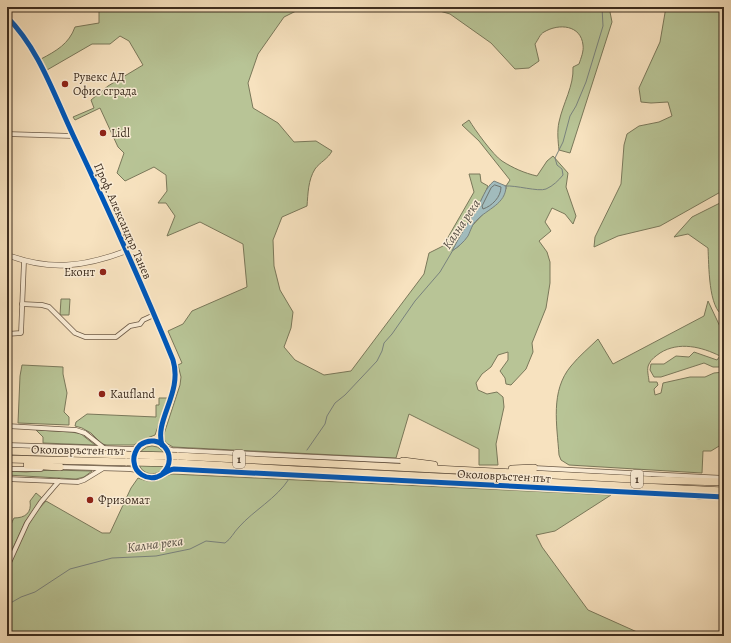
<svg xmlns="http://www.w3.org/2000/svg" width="731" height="643" font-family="Alegreya,serif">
<rect width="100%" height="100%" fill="#f7e2bf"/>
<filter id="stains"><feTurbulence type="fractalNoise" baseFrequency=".005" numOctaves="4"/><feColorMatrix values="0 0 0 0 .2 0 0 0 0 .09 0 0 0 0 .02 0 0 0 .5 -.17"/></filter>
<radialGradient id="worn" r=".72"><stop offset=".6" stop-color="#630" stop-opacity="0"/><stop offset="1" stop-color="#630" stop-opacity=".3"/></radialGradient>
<g fill="#b8c496" stroke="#7a785a">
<path d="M99,7H304L284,17L258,54L248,83L253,108L278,123L294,142L316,141L332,151C328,159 320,162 315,169C308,180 308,194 307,206L282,217L273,240L274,266L280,290L293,312L291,328L284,347L295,360L324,375L351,371L424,274L429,253L443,246L474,192L469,174H480L481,182L488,186C479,209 463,228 453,250L459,246L467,236L472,226L506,189V186L510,180L479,141L462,125L469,120C475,130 493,155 502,161C513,168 524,173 537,176L547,161L553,156L568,173L566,187L576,216L573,224L565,214L552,208L545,222L551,231L539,241L547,252L550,262V283L546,308L532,343L533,352L526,369L511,385L506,384L505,378L500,371L508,360V352L498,355L491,367L482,374L476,383L478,390L487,394L497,392L503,397L504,407L496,444L498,465H479V449L409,414L396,458L173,447L166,443L163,437L180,385L181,377L178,365L182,363L168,331L183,324L192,311L247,287L243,244L200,222L167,236L175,216L166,203H158L167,191L166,175L154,167L125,181L117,173L124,153L118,147L100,108L75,120L73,117L94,108L91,100L108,86L143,65L129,41L120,36L110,44H92L47,70L41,59C56,51 69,44 75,27L99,23Z"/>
<path d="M426,7H609L612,22L570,153L559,150C558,141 557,131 559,122C563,103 574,86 573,67L579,64C581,58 584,51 583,45C581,25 559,23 544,32C540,34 538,40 535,44L539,61L529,68L515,69L491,43L450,14Z"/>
<path d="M666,7H724V190L660,226L618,236L594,247L595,237L621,184L624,145L627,134L639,126L659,122L672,116L668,102L651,103L641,102L639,88L660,42Z"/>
<path d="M724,201V316C708,309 709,264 708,248L688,234L674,237L692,217Z"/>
<path d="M61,299H70L69,315H60Z"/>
<path d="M708,301L724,335V367H713L704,363L661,377H654L650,370L651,364H664L676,356L689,357L694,352L717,360L720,356C702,347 679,341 660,353C656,356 651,359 649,364C646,369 649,377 649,382H657L658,385L654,389L655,395L661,393L663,383L690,377H705L714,373L724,372V443L711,451H703L702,473L569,465L561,460L559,455C557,425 550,391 571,366C579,356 589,348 598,339L613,364L704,316Z"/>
<path d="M22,365L63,367V374L67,393L64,412L69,417V425L18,423L20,376Z"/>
<path d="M159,398H168L155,435L142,440L134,445H107L102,444L91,433L82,428L75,426L76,422L87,414L156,417V405H159Z"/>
<path d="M36,430L72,432L81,434L95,445L43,443V437Z"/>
<circle cx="152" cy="460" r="14"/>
<path d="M51,470L92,471L84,477L76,479L7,475V471L26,472Z"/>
<path d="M172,474L611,495L555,531L536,535L542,547L588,610L646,636H7V570L23,534L35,513L46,501L102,533H110L131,488L138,478C146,481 152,483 160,479C165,477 167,475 172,474Z"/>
<path d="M36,493L42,498L25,522L13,548L10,550C9,539 8,528 14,518C25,518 32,513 30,501Z"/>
</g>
<path fill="#a1bbbc" stroke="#79827d" d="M494,181L506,186C506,204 487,209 477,220C472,224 471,230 468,236C464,242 458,247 452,251C459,237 468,223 476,210C482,200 485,188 494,181Z"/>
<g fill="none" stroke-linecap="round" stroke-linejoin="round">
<path stroke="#6f746e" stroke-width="1" d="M495,185L501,187C501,197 492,206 483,209L482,206L491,188Z"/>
<g stroke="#79827d" stroke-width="1">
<path d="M505,186C516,185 538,192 546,189C553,186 559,180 563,175L562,169L557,165L555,158L563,142L570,116L576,106L586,82L603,26L602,7"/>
<path d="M307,450L325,424L327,416L335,403L345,395L377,361L382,351L384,343L392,334L415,301L440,272L453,250"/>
<path d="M7,605L21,597L35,592L70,569L112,558L156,556L190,549L206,541L225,543C231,539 234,532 239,527C254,510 276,499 289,479"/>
</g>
<defs>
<g id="minor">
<path d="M7,134L73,136"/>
<path d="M22,304L42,305L49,307L75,333L85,337H116L130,326L140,324L143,320L154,315"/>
<path d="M7,334L21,333L24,261"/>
<path d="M7,426L76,430L85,433L104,448"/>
<path d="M7,445L132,449L138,448"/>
<path d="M165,448L172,450L403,461"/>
<path d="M59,467L129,469L137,470"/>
<path d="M534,468L724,478"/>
<path d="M7,469H41"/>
<path d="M163,473L174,469L211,471L370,478L489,485L687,495"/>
<path d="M7,479L78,482L84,480L102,469"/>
<path d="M700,496L724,497"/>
<path d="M7,567L27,523L41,502L59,481"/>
</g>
<g id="tertiary">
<path d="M7,17C39,49 54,95 73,135C108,209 142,284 173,360C183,393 154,420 162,445"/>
<path d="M7,255C50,271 84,267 126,251"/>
<circle cx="152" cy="459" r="18"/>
</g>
<g id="trunk">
<path d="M7,451L127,455"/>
<path d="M177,456L651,480L724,482"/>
<path d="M7,459L127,462"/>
<path d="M403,461L434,465"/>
<path d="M177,463L297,470L724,491"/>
<path d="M27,465L60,467"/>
<path d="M512,469L534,468"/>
<path d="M686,493L702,496"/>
</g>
</defs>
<use href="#minor" stroke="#6c5a47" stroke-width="5.5"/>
<use href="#tertiary" stroke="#6c5a47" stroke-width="6"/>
<use href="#trunk" stroke="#3d2d1f" stroke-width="8"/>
<use href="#minor" stroke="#faecd5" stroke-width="4"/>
<use href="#tertiary" stroke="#faecd5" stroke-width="5"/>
<use href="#trunk" stroke="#f7e2bf" stroke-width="7"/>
<defs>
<g id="trunk-bridge">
<path d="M127,455L177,456"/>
<path d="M127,462L177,463"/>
</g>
</defs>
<use href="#trunk-bridge" stroke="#3d2d1f" stroke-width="8" stroke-linecap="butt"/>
<use href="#trunk-bridge" stroke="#f7e2bf" stroke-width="7"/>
<defs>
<g id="cycleway">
<path d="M7,17C39,49 54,95 73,135C108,209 142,284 173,360C183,393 154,420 162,445"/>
<path d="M163,473C180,456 159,431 140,445C136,449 133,456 134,462C135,473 146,480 157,477C163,475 167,470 174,469C357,477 540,488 724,497"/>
</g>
</defs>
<use href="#cycleway" stroke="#faecd5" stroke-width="8"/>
<use href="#cycleway" stroke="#0057b8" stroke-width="5"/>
</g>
<g fill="#8f2418" stroke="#faecd5" stroke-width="1.5">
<circle cx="65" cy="84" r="4"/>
<circle cx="103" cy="133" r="4"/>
<circle cx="103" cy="272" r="4"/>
<circle cx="102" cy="394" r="4"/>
<circle cx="90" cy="500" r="4"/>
</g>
<g text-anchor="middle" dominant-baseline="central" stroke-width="3" stroke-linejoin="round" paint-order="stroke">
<g fill="#faecd5" stroke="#766656" stroke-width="1">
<rect x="233" y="450" width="12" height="18" rx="3"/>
<rect x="631" y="470" width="12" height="18" rx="3"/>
</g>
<g font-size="11" font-weight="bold" fill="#3d2d1f">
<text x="239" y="459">1</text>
<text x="637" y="479">1</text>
</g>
<g font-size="12" fill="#3d2d1f" stroke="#faecd5" text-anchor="start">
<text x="73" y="77">Рувекс АД<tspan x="73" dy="14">Офис сграда</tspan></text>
<text x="111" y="133">Lidl</text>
<text x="95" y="272" text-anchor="end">Еконт</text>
<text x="110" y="394">Kaufland</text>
<text x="98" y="500">Фризомат</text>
</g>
<g font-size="12" fill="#3d2d1f" stroke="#faecd5">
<text transform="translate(123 221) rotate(66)">Проф. Александър Танев</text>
<text transform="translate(78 450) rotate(1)">Околовръстен път</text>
<text transform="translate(504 476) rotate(3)">Околовръстен път</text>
</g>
<g font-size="13" font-style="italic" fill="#565046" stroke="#faecd5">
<text transform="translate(461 224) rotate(-56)">Кална река</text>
<text transform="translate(155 544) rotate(-7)">Кална река</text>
</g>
</g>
<rect width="731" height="643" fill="none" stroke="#f7e2bf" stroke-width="24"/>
<rect x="8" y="8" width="715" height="627" fill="none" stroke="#3d2d1f" stroke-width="2"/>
<rect x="12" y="12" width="707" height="619" fill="none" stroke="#3d2d1f"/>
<rect width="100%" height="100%" filter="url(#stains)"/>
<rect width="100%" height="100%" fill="url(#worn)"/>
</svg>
